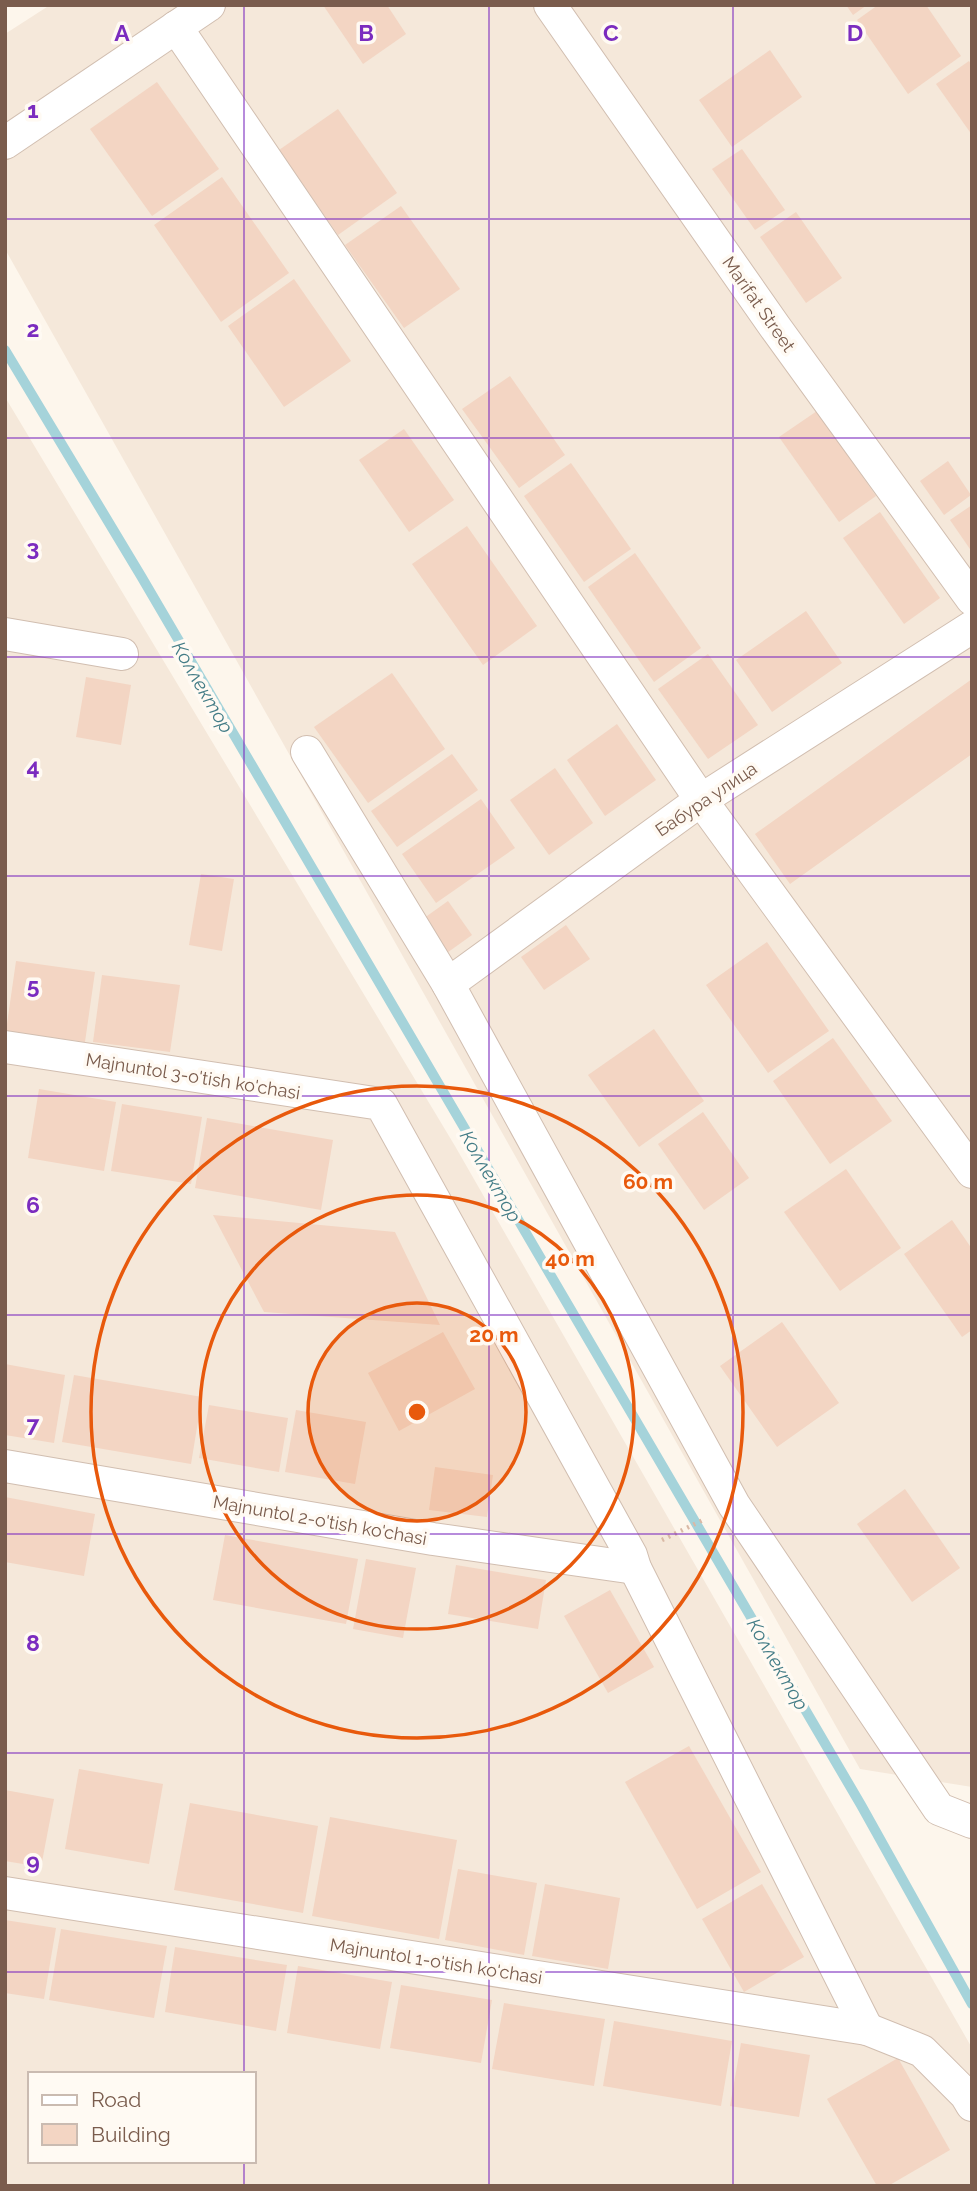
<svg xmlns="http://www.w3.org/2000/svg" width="977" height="2191" font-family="Raleway,sans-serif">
<rect width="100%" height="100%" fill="#fdf6ec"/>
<g fill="#f5e8da" fill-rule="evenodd">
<path d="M50,5H972V1787L860,1769L5,249V34Z"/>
<path d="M5,397L455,1146L972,2048V2186H5ZM30,2074H254V2161H30Z"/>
</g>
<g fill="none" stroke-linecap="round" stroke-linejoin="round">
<path stroke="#a5d3da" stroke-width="10" d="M5,350L141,576L861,1805L972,2004"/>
</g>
<g fill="#f3d5c3">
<path d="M323,5H387L406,34L363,64Z"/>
<path d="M846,5H867L853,15Z"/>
<path d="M878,5H926L961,56L908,94L857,20Z"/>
<path d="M770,50L802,97L732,147L699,100Z"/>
<path d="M969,61L972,66V135L936,84Z"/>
<path d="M157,82L219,169L152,216L90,129Z"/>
<path d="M338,109L397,193L338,235L279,150Z"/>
<path d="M742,149L785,210L755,230L712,169Z"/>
<path d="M222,177L289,273L221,322L154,225Z"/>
<path d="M401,206L460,289L404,328L345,245Z"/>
<path d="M796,212L842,278L806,303L760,237Z"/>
<path d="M294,279L351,361L284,407L228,326Z"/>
<path d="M510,376L565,455L519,488L462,409Z"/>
<path d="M817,411L876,496L839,522L779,437Z"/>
<path d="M404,429L454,500L409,532L359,460Z"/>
<path d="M948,461L971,495L944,515L920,481Z"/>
<path d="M571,463L631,549L584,582L524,496Z"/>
<path d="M972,505V552L950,520Z"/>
<path d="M880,512L940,598L904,624L843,538Z"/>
<path d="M467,526L537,626L483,665L412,564Z"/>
<path d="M635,553L701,648L654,682L588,587Z"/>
<path d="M806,611L842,663L772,712L736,660Z"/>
<path d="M708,654L758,725L708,759L658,689Z"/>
<path d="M392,673L445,749L368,803L314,727Z"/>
<path d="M86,677L131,685L121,745L76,737Z"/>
<path d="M972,679V754L790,884L755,834Z"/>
<path d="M617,724L656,780L605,816L567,760Z"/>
<path d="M452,754L478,790L397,847L371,811Z"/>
<path d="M555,768L593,823L549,855L510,800Z"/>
<path d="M481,799L515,848L436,903L402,854Z"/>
<path d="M201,874L234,879L222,951L189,945Z"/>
<path d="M448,901L472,935L444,955L420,921Z"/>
<path d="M566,925L590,959L544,990L521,957Z"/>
<path d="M767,942L829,1031L768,1073L706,985Z"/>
<path d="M16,961L95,972L85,1042L6,1031Z"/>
<path d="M102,975L180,985L170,1052L93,1042Z"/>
<path d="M654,1029L704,1101L639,1147L588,1075Z"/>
<path d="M833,1038L892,1121L830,1164L773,1081Z"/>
<path d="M39,1089L116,1102L104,1171L28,1158Z"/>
<path d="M122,1104L202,1117L191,1184L111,1171Z"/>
<path d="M703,1112L749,1178L704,1210L658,1144Z"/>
<path d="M207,1118L333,1140L321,1210L195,1188Z"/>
<path d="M846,1169L901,1248L840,1291L784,1212Z"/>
<path d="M213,1215L395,1232L440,1325L264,1312Z"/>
<path d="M952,1220L972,1249V1330L962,1337L904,1254Z"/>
<path d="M782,1322L839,1403L777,1447L720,1366Z"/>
<path d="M443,1332L475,1389L399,1431L368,1373Z"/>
<path d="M5,1364L65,1375L54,1443L5,1435Z"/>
<path d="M74,1375L202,1397L191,1464L62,1442Z"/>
<path d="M209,1405L288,1418L279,1472L199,1458Z"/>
<path d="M296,1410L366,1422L355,1484L285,1472Z"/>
<path d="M435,1467L493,1475L487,1517L429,1510Z"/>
<path d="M905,1489L960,1568L912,1602L857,1524Z"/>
<path d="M5,1497L95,1514L84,1576L5,1562Z"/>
<path d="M225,1535L358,1559L346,1624L213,1600Z"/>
<path d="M366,1559L416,1568L403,1638L353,1629Z"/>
<path d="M456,1565L546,1580L538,1629L448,1614Z"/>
<path d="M610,1590L654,1667L608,1693L564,1616Z"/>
<path d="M689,1746L761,1872L697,1909L625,1782Z"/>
<path d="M79,1769L163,1784L149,1864L65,1849Z"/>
<path d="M5,1790L54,1799L41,1867L5,1861Z"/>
<path d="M190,1803L318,1826L303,1913L174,1890Z"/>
<path d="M330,1817L457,1840L439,1939L312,1916Z"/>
<path d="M458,1869L537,1883L524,1955L445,1940Z"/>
<path d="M545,1884L620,1898L608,1969L532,1956Z"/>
<path d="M762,1884L804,1957L744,1992L702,1919Z"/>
<path d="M5,1920L56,1928L44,1999L5,1993Z"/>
<path d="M61,1929L167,1946L154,2018L49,2000Z"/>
<path d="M175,1947L287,1965L276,2031L165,2012Z"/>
<path d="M298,1966L392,1982L380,2049L287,2033Z"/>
<path d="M401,1985L492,2000L481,2063L390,2048Z"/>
<path d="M504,2003L605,2019L594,2086L492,2069Z"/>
<path d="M614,2021L732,2041L721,2106L603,2086Z"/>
<path d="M741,2043L810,2055L799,2117L730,2106Z"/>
<path d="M898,2058L950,2150L888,2186H877L827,2099Z"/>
</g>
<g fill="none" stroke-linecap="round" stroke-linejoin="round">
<defs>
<g id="minor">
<path d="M550,5L775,327L972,599"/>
<path d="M176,27L701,800L972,1172"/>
<path d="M5,143L209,5"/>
<path d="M5,634L122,654"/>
<path d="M307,752L448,984L734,1505L939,1809L972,1822"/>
<path d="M448,984L701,800L972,627"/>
<path d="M5,1047L381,1104L631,1555L635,1568L867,2029"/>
<path d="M5,1466L433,1539L635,1568"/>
<path d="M5,1893L867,2029L922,2051L966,2095L972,2105"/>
</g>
</defs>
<use href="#minor" stroke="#d1beb0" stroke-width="34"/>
<path stroke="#d9b8a5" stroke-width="4.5" stroke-dasharray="2 5" stroke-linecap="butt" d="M662,1540L705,1519"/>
<use href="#minor" stroke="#fff" stroke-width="32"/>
</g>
<path fill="none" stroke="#7b2cbf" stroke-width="2" stroke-opacity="0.55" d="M244,5V2074M489,5V2186M733,5V2186M5,219H972M5,438H972M5,657H972M5,876H972M5,1096H972M5,1315H972M5,1534H972M5,1753H972M5,1972H972M244,2161V2186"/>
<circle cx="417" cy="1412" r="109" fill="#e8590c" fill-opacity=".12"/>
<g fill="none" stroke="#e8590c" stroke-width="3.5">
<circle cx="417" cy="1412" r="109"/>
<circle cx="417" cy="1412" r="217"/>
<circle cx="417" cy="1412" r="326"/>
</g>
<g text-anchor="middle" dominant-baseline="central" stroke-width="7" stroke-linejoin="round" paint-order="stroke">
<g font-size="18" fill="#7a5c4d" stroke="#fffaf3">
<text transform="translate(759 304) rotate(55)">Marifat Street</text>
<text transform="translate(706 799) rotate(-34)">Бабура улица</text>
<text transform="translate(193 1076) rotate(9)">Majnuntol 3-o'tish ko'chasi</text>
<text transform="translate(320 1520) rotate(10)">Majnuntol 2-o'tish ko'chasi</text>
<text transform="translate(436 1961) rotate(9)">Majnuntol 1-o'tish ko'chasi</text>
</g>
<g font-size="19" font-style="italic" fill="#437c86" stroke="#fffaf3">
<text transform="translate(203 687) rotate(60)">Коллектор</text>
<text transform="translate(491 1176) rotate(60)">Коллектор</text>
<text transform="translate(778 1664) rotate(60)">Коллектор</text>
</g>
</g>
<g font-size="23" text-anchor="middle" font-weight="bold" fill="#7b2cbf" stroke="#fffaf3" stroke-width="7" stroke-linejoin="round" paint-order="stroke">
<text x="122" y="41">A</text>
<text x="366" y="41">B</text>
<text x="611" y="41">C</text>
<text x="855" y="41">D</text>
<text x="33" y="118">1</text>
<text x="33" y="337">2</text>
<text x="33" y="556">3</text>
<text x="33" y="775">4</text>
<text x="33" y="994">5</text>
<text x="33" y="1213">6</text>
<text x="33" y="1432">7</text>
<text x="33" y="1651">8</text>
<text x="33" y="1870">9</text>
</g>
<circle cx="417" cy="1412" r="10" fill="#e8590c" stroke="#fffaf3" stroke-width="3.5"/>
<g font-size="21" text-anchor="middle" font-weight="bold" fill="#e8590c" stroke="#fffaf3" stroke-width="7" stroke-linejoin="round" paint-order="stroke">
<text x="648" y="1189">60 m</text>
<text x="570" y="1266">40 m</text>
<text x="494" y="1342">20 m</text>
</g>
<rect width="977" height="2191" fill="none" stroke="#7a5c4d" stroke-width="14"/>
<rect x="28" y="2072" width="228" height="91" fill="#fffaf3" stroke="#cabbb1" stroke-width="2"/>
<rect x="42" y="2095" width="35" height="10" fill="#ffffff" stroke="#cabbb1" stroke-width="2"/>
<text x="91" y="2107" font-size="21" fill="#7a5c4d">Road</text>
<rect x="42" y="2124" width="35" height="21" fill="#f3d5c3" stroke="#cabbb1" stroke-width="2"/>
<text x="91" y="2142" font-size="21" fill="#7a5c4d">Building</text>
</svg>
